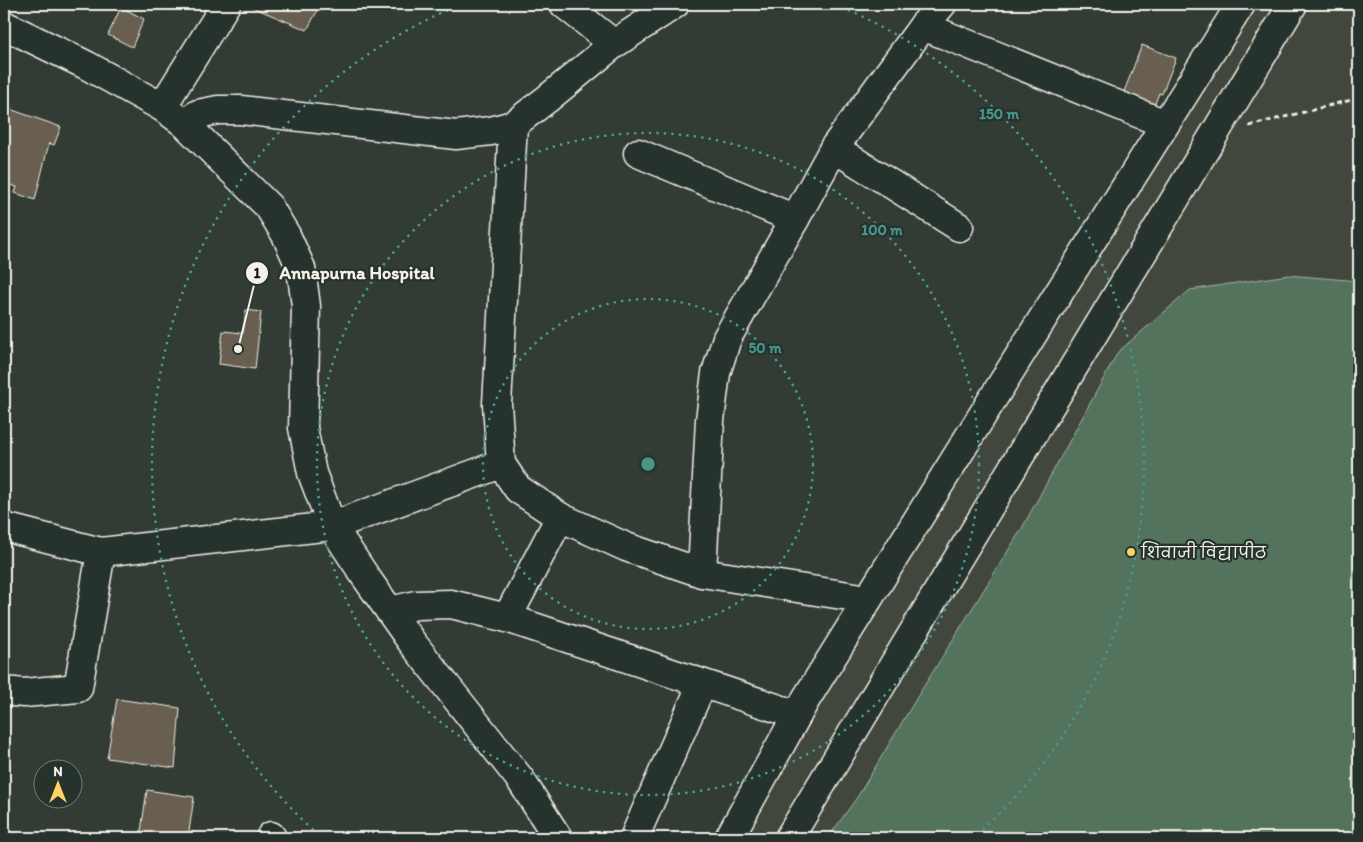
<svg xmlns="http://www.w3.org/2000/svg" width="1363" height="842" font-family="Itim,'Playpen Sans Deva',sans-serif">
<rect width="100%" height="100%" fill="#333c34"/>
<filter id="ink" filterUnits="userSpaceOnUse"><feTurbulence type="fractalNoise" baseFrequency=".02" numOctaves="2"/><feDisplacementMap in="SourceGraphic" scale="10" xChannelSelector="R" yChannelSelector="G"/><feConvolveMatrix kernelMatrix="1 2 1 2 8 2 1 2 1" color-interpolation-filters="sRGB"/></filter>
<g filter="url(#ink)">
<path fill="#43463d" d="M1236,4H1359V838H732Z"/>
<path fill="#53735c" stroke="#a4b2a2" d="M1288,275L1359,281V838H828L858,796L916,699L1021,530L1118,352L1190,290Z"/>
<g fill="#675e51" stroke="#f4f1e8">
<path d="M245,4H321L307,30Z"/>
<path d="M121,7L144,19L132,47L108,35Z"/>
<path d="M1142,45L1176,58L1162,94L1159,93L1153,109L1122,97Z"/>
<path d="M4,107L61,127L54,145L49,143L35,200L15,193L17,187L4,183Z"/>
<path d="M246,310L261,312L255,369L219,364L223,331L243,333Z"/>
<path d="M117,699L180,708L175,768L107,758Z"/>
<path d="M147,790L194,797L188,838H140Z"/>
</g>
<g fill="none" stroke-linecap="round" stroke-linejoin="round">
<defs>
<g id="minor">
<path d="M564,4L614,44"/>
<path d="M4,25L86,65L162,107L184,123L269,207L286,235L301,268L306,306L303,428L312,473L332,526L365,576L411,641L520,779L558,838"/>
<path d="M923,26L1165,124"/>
<path d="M162,107L226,4"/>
<path d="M184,123L198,114L218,110H241L456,135L491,131L513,125L547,99L614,44L675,4"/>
<path d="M513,125L497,404L501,464L518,489L560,517L626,547L702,573L868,599"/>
<path d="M834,148L959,227"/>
<path d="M638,153L795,219"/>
<path d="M4,527L101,552L332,526L501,464"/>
<path d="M702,573L710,420L716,373L727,338L795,219L834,148L923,26L942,4"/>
<path d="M390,611L416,605L451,604L507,618L797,715"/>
<path d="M507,618L560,517"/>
<path d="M4,691L24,693L78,688L101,552"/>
<path d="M271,836L272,838"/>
<path d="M634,838L702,684"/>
</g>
<g id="major">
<path d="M729,838L806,699L1033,334L1241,4"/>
<path d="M789,838L1293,4"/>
</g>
</defs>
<use href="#minor" stroke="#f4f1e8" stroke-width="31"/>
<use href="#major" stroke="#f4f1e8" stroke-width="31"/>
<path stroke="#f4f1e8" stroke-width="3" stroke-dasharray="5 4" stroke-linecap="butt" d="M1249,126L1359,98"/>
<use href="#minor" stroke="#26332d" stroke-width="28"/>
<use href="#major" stroke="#26332d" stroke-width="28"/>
</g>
</g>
<g fill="none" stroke="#48958c" stroke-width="2.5" stroke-dasharray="2.5 5">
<circle cx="648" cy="464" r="165"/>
<circle cx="648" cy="464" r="331"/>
<path d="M319 835A496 496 0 0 1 462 4M834 4A496 496 0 0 1 977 835"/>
</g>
<circle fill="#ffd166" stroke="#26332d" stroke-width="2" cx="1131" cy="552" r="5"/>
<g text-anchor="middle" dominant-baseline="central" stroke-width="4.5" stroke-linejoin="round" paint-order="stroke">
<g font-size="16" fill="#f4f1e8" stroke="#26332d" text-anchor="start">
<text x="1141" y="552">शिवाजी विद्यापीठ</text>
</g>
</g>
<circle cx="648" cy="464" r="8" fill="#48958c" stroke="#26332d" stroke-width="2.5"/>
<g font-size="15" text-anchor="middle" font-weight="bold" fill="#48958c" stroke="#26332d" stroke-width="4.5" stroke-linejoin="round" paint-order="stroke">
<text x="999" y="119">150 m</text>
<text x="882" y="235">100 m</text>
<text x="765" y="353">50 m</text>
</g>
<path fill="none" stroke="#f4f1e8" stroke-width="2" d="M238 349L257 273"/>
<g fill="#f4f1e8" stroke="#26332d" stroke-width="2">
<circle cx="238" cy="349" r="5"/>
<circle cx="257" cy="273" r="12"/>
</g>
<g font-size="15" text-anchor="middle" font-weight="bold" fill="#111">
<text x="257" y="278">1</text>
</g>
<g font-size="18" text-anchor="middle" font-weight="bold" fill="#f4f1e8" stroke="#26332d" stroke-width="4.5" stroke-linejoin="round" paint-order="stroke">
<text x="357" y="279">Annapurna Hospital</text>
</g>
<rect width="1363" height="842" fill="none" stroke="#26332d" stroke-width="20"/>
<rect x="10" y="10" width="1343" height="822" fill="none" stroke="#f4f1e8" stroke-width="2" filter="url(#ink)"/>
<g transform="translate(58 784)"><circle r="24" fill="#26332d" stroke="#787f78"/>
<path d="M0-4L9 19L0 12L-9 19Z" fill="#ffd166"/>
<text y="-8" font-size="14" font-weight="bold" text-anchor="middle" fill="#f4f1e8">N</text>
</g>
</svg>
